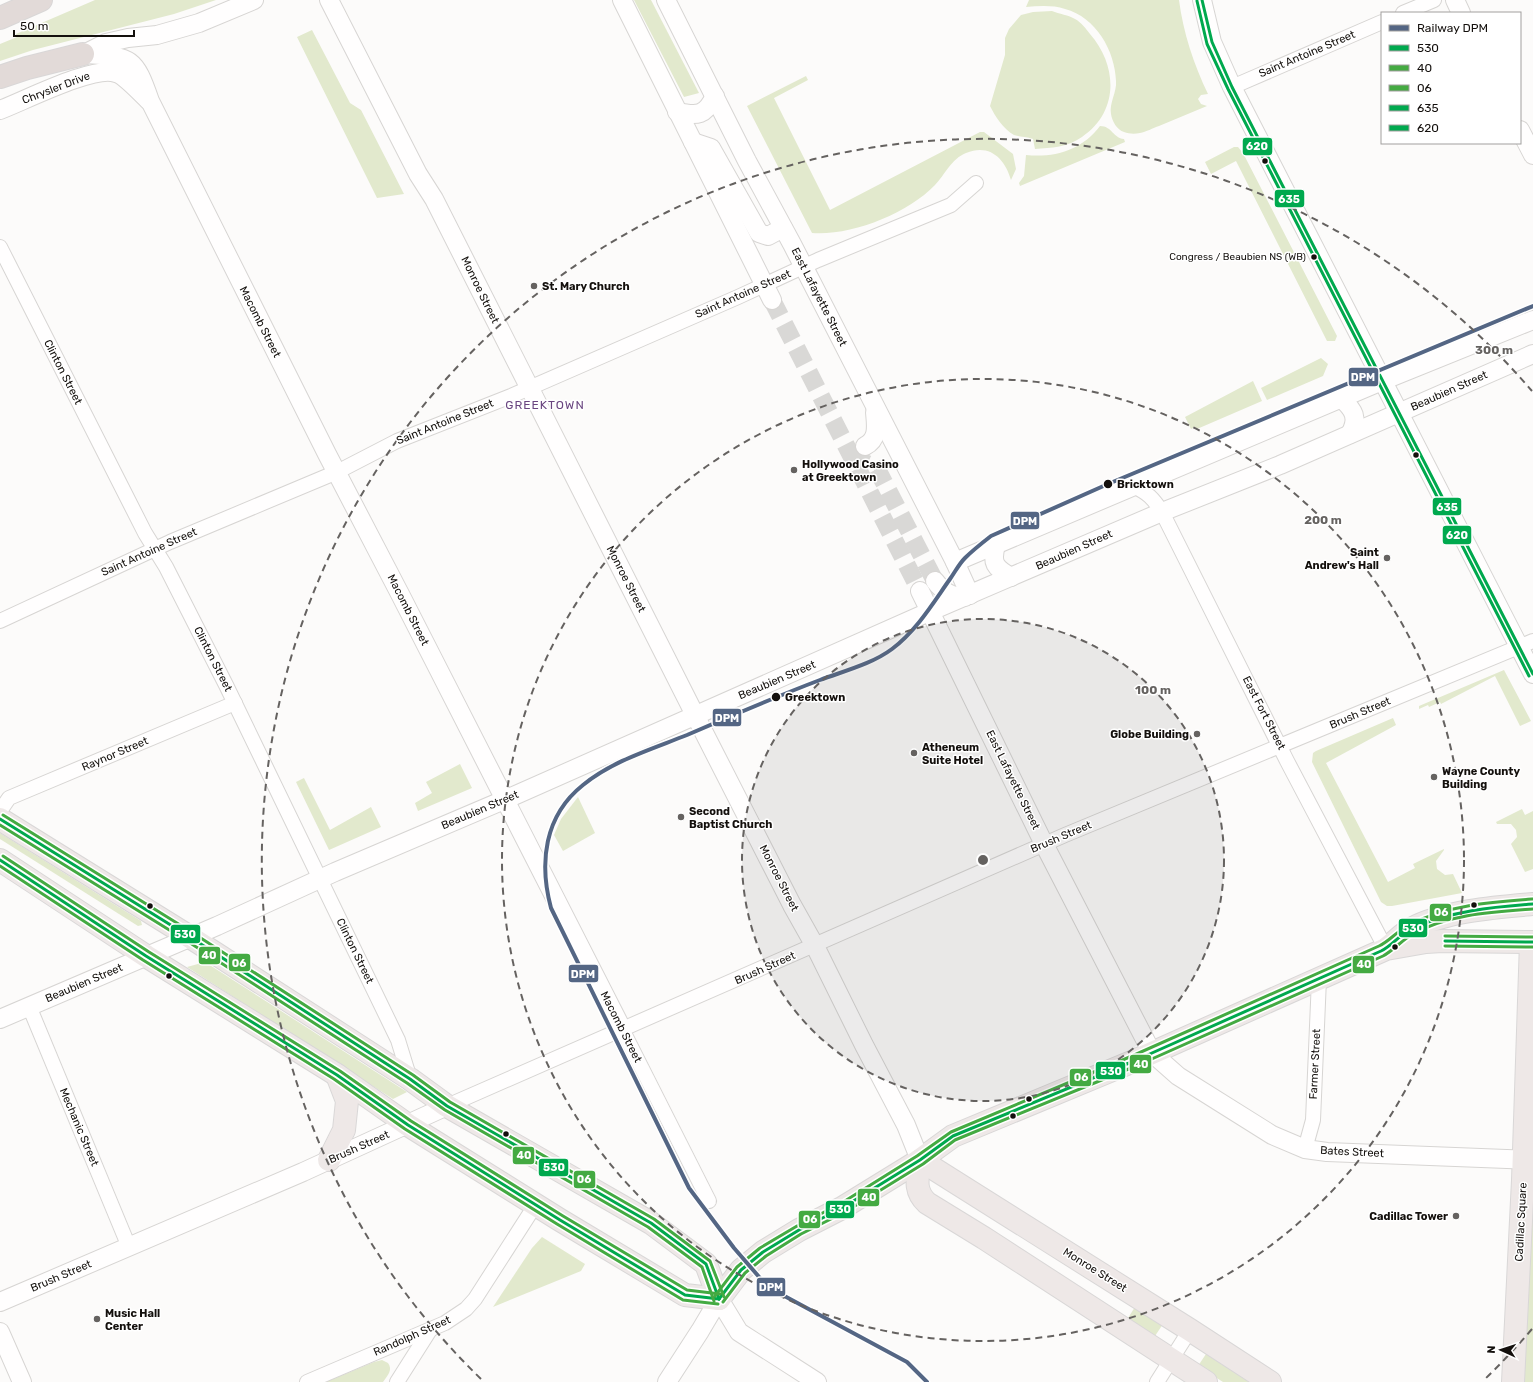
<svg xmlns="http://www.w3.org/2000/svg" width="1533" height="1382" font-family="Rubik,sans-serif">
<rect width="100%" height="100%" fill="#fcfbfa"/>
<g fill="#e2e9cd">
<path d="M95,0H216L174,14L33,50L0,61V44L17,37L16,34Z"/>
<path d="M634,0H651L699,93L684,97Z"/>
<path d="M1029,0H1179C1183,32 1194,65 1208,94L1201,95L1198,99L1201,104L1207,106C1191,113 1175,119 1159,126C1153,128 1146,132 1140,133C1135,134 1129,134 1124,132C1117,130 1112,121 1111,114C1109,103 1117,92 1116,81C1115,51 1096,17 1065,9C1053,5 1039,6 1026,7Z"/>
<path d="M1052,11C1059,14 1069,15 1075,19C1081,22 1086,29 1090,34C1118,66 1119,112 1082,137C1068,147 1051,148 1035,149L1033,139C1027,137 1020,137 1014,135C1003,129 995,116 990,106L1005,55V38L1009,29L1021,15L1033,12Z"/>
<path d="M312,30L350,103L361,110L404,194L377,198L297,37Z"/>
<path d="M806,76L808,80L774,98L830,210L980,132H984L1013,154L1016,169L1011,180C1005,159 990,143 966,153C951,159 945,175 935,185C907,214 851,236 812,233L747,106Z"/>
<path d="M1100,126C1112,126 1113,138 1124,139L1125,142L1020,186L1019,183L1024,176L1026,155C1055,158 1082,150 1100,126Z"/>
<path d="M1234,147H1238L1243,153L1337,336L1335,341H1327L1236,161L1211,174L1205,162Z"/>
<path d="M1321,358L1328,364L1323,376L1267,400L1261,388Z"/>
<path d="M1253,381L1262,401L1197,429L1195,427L1191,429L1185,417Z"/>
<path d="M1504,670L1531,721L1520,726L1495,676L1441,704L1440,702L1429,707L1428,705L1419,709V706Z"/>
<path d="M1393,718L1396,725L1326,763L1388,882L1415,868L1413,864L1444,849V850L1436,861L1437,869L1445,875L1453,874L1462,893L1392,906H1387L1381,902L1312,762L1313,753L1316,751Z"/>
<path d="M460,764L472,788L418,811L415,803L432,793L426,782Z"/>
<path d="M304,778L330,830L371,807L381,827L329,850L296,782Z"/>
<path d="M578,797L595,833L563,851L554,835L561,819Z"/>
<path d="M1522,809L1525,815L1533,811V869L1525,872L1511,844L1517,837L1516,830L1511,824H1497L1496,822Z"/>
<path d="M0,833L141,921L142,925L138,926L0,839Z"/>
<path d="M1533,942V1382H1514Z"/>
<path d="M205,962L407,1092L393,1099L187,967Z"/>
<path d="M542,1237L585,1264L581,1271L493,1307L532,1248Z"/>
<path d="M1135,1307L1163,1324L1155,1336L1128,1318Z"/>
<path d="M1206,1354L1249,1382H1223L1198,1366Z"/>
<path d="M382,1360L388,1363C393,1370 388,1375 383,1382H326L374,1362Z"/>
</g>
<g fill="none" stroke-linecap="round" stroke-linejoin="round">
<g stroke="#d9d8d6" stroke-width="18" stroke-dasharray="18 9" stroke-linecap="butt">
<path d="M772,300L920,591"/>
<path d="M851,456L877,469L935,581"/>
</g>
<defs>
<g id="minor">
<path d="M1403,13L1434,0"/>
<path d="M1232,87L1382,22"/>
<path d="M0,247L145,533L166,567L226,685L398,1040L410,1079"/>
<path d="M1133,486C1148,493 1153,498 1162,512L1287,761L1386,949"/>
<path d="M0,621L170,542L337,472L397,441L511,396L738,297L818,260L951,205L976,183"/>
<path d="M0,811L9,798L235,703"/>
<path d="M29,1006L129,1247"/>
<path d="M622,1029L709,1201"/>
<path d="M447,1106L1065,835L1533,641"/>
<path d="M1305,1149L1313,1120L1319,979"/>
<path d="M307,1382L445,1323L466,1309L475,1299L536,1204"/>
<path d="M397,1382L430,1330"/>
<path d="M1157,1382L1190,1330"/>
</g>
<g id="tertiary">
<path d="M329,0L418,174L434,199L695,715L792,905L815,946L864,1045L906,1125L920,1160"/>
<path d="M622,0L772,300"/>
<path d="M666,0L747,161L792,244L955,562L970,595"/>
<path d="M1202,0L1212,42L1232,87L1533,674"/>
<path d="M1455,0L1461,13"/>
<path d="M86,53L106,43L128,38L157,35L199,23L254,0"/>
<path d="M83,54C131,57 134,55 150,101L327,454L401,596L622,1029"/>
<path d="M0,110C24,101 94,65 116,73C124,75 142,94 149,101"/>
<path d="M677,112C698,116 705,116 715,96"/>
<path d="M1520,130L1533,155"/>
<path d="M693,142L711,148L759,233L768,236L783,228"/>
<path d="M1341,398C1354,410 1359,418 1350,434"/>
<path d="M865,446C879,439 876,425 875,412"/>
<path d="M996,545C991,563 995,568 1011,577"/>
<path d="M955,562L1382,381L1533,320"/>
<path d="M935,581C943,592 952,597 965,597"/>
<path d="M920,591L1044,844L1152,1053L1178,1076L1272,1135L1305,1149L1327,1152L1533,1160"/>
<path d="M0,1019L217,926L335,872L518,794L931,611L1162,512L1280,465L1533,354"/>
<path d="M0,1302L303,1172L447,1106"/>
<path d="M0,1332L22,1382"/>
<path d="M667,1382L700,1331L719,1299L739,1332L817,1382"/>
</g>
<g id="primary">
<path d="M0,819L190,937L410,1079L447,1106L651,1223L706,1264L719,1299"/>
<path d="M0,860L146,956L337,1075L408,1125L560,1220L685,1295L719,1299"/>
<path d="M1387,948C1395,942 1403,933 1411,929C1444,911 1497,907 1533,904"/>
<path d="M329,1160L344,1130L347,1101L337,1075"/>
<path d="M920,1160L1190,1330L1270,1382"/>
<path d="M920,1160C918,1177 913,1190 927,1203L984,1238L1206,1382"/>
<path d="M719,1299L741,1270L763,1252L799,1230L842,1208L920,1160L953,1136L1134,1061L1386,949L1426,942L1442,941L1533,942"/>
<path d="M1513,1382L1523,1180L1531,942"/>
</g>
<g id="motorway">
<path d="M0,18L41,0"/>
<path d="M0,77L27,68L83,54"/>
</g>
</defs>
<use href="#minor" stroke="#d7d5d3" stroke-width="16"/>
<use href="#tertiary" stroke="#d7d5d3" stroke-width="20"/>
<use href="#primary" stroke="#d9d7d7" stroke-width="24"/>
<use href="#motorway" stroke="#d9d7d7" stroke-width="24"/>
<use href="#minor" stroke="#fffefe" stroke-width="14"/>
<use href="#tertiary" stroke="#fffefe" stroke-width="18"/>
<use href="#primary" stroke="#eee8e7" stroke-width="22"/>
<use href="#motorway" stroke="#e2dad8" stroke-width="22"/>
<defs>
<g id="bus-1">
<path d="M0,819L190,937L410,1079L447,1106L651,1223L706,1264L719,1299"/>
<path d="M0,860L146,956L337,1075L408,1125L560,1220L685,1295L719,1299"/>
<path d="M1445,941L1533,942"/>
<path d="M719,1299L741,1270L763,1252L799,1230L842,1208L920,1160L953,1136L1134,1061L1381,951C1393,945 1401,933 1413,928C1451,911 1492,907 1533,904"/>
</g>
<g id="bus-2">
<path d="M0,825L187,941L407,1083L445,1110L648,1227L702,1267L714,1301"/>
<path d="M0,866L143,960L334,1079L405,1129L557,1224L683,1300L718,1304"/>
<path d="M1445,946L1533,947"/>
<path d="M723,1302L745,1273L766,1256L801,1234L845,1212L923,1164L955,1140L1136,1066L1383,956C1394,950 1402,940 1413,934C1449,914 1493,912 1533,909"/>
</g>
<g id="bus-3">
<path d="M3,815L193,933L413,1075L450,1102L654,1219L710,1261L724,1297"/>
<path d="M3,856L149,952L340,1071L411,1121L563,1216L687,1290L720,1294"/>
<path d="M1445,936L1533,937"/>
<path d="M715,1296L737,1267L760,1248L797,1226L840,1204L917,1156L951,1132L1132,1056L1379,946C1390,941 1398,930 1409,925C1447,905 1491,902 1533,899"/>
</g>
<path id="bus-4" d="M1202,0L1212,42L1232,87L1533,674"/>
<path id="bus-5" d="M1197,1L1207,44L1228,89L1529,676"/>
</defs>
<use href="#bus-1" stroke="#fff" stroke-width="6"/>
<use href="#bus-2" stroke="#fff" stroke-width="6"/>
<use href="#bus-3" stroke="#fff" stroke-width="6"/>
<use href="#bus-4" stroke="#fff" stroke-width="6"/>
<use href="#bus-5" stroke="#fff" stroke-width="6"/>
<use href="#bus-1" stroke="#00a94e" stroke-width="3"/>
<use href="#bus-2" stroke="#44aa42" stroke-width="3"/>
<use href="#bus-3" stroke="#44aa42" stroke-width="3"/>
<use href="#bus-4" stroke="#00a94e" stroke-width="3"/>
<use href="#bus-5" stroke="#00a94e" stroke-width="3"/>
<defs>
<path id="rail-1" d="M927,1382L907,1362L777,1292L760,1278L734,1248L689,1188L551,908C539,863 544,816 583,785C612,761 652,749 687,735C731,716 775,697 820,680C844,671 872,664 892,649C917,630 933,603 950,579C955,572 959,564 965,558C973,550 982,543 991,536L1108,484L1533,306"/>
</defs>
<use href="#rail-1" stroke="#fff" stroke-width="7"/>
<use href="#rail-1" stroke="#546684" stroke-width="4"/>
</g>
<circle cx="983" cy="860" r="241" fill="#656260" fill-opacity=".12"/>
<g fill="none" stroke="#656260" stroke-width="2" stroke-dasharray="7 5">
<circle cx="983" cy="860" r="241"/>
<circle cx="983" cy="860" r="481"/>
<path d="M1532 1329A722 722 0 0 1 1485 1379M481 1379A722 722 0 1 1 1532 391"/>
</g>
<g fill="#14100d" stroke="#fff" stroke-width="1.5">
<circle cx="1265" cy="161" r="3.5"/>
<circle cx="1314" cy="257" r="3.5"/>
<circle cx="1416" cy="455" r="3.5"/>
<circle cx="1108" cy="484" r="5"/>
<circle cx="776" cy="697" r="5"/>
<circle cx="1474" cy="905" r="3.5"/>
<circle cx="150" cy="906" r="3.5"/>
<circle cx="1395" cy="947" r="3.5"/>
<circle cx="169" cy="976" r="3.5"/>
<circle cx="1029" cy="1099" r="3.5"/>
<circle cx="1013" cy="1116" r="3.5"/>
<circle cx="506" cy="1134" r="3.5"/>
</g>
<g fill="#656260" stroke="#fff" stroke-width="1.5">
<circle cx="534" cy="286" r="4"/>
<circle cx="794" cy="470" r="4"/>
<circle cx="1387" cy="558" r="4"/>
<circle cx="1197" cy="734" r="4"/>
<circle cx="914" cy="753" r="4"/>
<circle cx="1434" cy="777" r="4"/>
<circle cx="681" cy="817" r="4"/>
<circle cx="1456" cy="1216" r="4"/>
<circle cx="97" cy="1319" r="4"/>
</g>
<g text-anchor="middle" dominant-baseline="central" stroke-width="3" stroke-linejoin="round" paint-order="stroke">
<g font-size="10" fill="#14100d" stroke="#fff" text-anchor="end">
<text x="1306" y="257">Congress / Beaubien NS (WB)</text>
</g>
<g font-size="11" fill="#14100d" stroke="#fff">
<text transform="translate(1307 54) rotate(-23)">Saint Antoine Street</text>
<text transform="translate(56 88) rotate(-21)">Chrysler Drive</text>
<text transform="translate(480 290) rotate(64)">Monroe Street</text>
<text transform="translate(743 294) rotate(-24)">Saint Antoine Street</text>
<text transform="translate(819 297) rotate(63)">East Lafayette Street</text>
<text transform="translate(260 322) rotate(63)">Macomb Street</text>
<text transform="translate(63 372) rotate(63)">Clinton Street</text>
<text transform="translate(1449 391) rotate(-24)">Beaubien Street</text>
<text transform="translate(445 422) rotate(-22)">Saint Antoine Street</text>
<text transform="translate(1074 550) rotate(-24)">Beaubien Street</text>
<text transform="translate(149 552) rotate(-24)">Saint Antoine Street</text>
<text transform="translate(626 579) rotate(63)">Monroe Street</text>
<text transform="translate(408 610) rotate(63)">Macomb Street</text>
<text transform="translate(213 659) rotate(63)">Clinton Street</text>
<text transform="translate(777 680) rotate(-23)">Beaubien Street</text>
<text transform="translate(1264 713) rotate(63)">East Fort Street</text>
<text transform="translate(1360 713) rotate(-23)">Brush Street</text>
<text transform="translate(115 754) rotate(-23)">Raynor Street</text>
<text transform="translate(1013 780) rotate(64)">East Lafayette Street</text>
<text transform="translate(480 810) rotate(-23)">Beaubien Street</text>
<text transform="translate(1061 837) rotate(-23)">Brush Street</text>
<text transform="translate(779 878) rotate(63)">Monroe Street</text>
<text transform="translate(355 951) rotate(64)">Clinton Street</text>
<text transform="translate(765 968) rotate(-24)">Brush Street</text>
<text transform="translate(84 983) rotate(-23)">Beaubien Street</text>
<text transform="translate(621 1027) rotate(63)">Macomb Street</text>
<text transform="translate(1315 1064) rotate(-87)">Farmer Street</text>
<text transform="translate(79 1127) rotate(67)">Mechanic Street</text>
<text transform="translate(359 1147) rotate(-24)">Brush Street</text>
<text transform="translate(1352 1152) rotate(3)">Bates Street</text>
<text transform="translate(1521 1222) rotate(-87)">Cadillac Square</text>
<text transform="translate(1095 1270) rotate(32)">Monroe Street</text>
<text transform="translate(61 1276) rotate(-23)">Brush Street</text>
<text transform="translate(412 1336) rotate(-24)">Randolph Street</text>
</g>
<g font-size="11" font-weight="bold" fill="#14100d" stroke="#fff" text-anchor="start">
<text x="542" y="286">St. Mary Church</text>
<text x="802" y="464">Hollywood Casino<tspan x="802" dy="13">at Greektown</tspan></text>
<text x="1379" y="552" text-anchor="end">Saint<tspan x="1379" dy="13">Andrew's Hall</tspan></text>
<text x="1189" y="734" text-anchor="end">Globe Building</text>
<text x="922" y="747">Atheneum<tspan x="922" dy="13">Suite Hotel</tspan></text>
<text x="1442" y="771">Wayne County<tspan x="1442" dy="13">Building</tspan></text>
<text x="689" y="811">Second<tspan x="689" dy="13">Baptist Church</tspan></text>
<text x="1448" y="1216" text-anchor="end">Cadillac Tower</text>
<text x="105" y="1313">Music Hall<tspan x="105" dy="13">Center</tspan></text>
</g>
<g font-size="11" font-weight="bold" fill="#14100d" stroke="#fff" text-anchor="start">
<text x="1117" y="484">Bricktown</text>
<text x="785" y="697">Greektown</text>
</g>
<g font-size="12" letter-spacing="1" fill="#6a4680" stroke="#fff">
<text x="545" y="405">GREEKTOWN</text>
</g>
</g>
<circle cx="983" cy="860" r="6" fill="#656260" stroke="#fff" stroke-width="2"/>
<g font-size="12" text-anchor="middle" font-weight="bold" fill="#656260" stroke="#fff" stroke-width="3" stroke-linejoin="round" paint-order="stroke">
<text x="1494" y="354">300 m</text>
<text x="1323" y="524">200 m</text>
<text x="1153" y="694">100 m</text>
</g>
<g stroke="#fff" stroke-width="1.5">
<rect x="1242" y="137" width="31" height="19" rx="4" fill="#00a94e"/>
<rect x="1274" y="189" width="31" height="19" rx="4" fill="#00a94e"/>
<rect x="1348" y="367" width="31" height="20" rx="4" fill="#546684"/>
<rect x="1432" y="497" width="30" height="19" rx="4" fill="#00a94e"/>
<rect x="1010" y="511" width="30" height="19" rx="4" fill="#546684"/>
<rect x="1442" y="525" width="30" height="20" rx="4" fill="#00a94e"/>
<rect x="712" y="708" width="30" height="19" rx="4" fill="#546684"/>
<rect x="1429" y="903" width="23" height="19" rx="4" fill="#44aa42"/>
<rect x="1398" y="918" width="30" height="20" rx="4" fill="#00a94e"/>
<rect x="170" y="924" width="31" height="20" rx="4" fill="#00a94e"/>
<rect x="198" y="946" width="23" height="19" rx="4" fill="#44aa42"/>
<rect x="228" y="953" width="23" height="19" rx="4" fill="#44aa42"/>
<rect x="1352" y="955" width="23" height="19" rx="4" fill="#44aa42"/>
<rect x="568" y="964" width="31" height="19" rx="4" fill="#546684"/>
<rect x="1129" y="1054" width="23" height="20" rx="4" fill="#44aa42"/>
<rect x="1095" y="1061" width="31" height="19" rx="4" fill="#00a94e"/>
<rect x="1069" y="1068" width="23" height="19" rx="4" fill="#44aa42"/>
<rect x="512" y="1146" width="23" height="19" rx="4" fill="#44aa42"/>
<rect x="538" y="1158" width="31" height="19" rx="4" fill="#00a94e"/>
<rect x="573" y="1170" width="23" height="19" rx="4" fill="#44aa42"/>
<rect x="857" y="1188" width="23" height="19" rx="4" fill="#44aa42"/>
<rect x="825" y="1200" width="30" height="19" rx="4" fill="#00a94e"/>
<rect x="798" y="1210" width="23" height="19" rx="4" fill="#44aa42"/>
<rect x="756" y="1277" width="30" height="20" rx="4" fill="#546684"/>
</g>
<g font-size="11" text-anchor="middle" font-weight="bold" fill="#fff">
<text x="1257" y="150">620</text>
<text x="1289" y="203">635</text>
<text x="1363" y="381">DPM</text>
<text x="1447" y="511">635</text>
<text x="1025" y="525">DPM</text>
<text x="1457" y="539">620</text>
<text x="727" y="722">DPM</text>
<text x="1441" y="916">06</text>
<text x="1413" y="932">530</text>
<text x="185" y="938">530</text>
<text x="209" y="959">40</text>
<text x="239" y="967">06</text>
<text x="1364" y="968">40</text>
<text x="583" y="978">DPM</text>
<text x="1141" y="1068">40</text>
<text x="1111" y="1075">530</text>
<text x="1081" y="1081">06</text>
<text x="524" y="1159">40</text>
<text x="554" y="1171">530</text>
<text x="584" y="1183">06</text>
<text x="869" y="1201">40</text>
<text x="840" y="1213">530</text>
<text x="810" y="1223">06</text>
<text x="771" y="1291">DPM</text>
</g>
<rect x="1381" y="12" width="140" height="132" fill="#ffffff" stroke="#a19f9e"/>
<rect x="1389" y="25" width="20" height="6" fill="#546684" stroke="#a19f9e"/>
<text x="1417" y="32" font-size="12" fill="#14100d">Railway DPM</text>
<rect x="1389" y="45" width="20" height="6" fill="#00a94e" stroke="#a19f9e"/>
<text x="1417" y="52" font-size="12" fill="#14100d">530</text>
<rect x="1389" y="65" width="20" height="6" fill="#44aa42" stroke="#a19f9e"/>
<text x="1417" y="72" font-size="12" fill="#14100d">40</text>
<rect x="1389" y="85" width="20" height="6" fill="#44aa42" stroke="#a19f9e"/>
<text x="1417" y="92" font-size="12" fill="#14100d">06</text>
<rect x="1389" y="105" width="20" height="6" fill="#00a94e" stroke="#a19f9e"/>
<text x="1417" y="112" font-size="12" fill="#14100d">635</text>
<rect x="1389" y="125" width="20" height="6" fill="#00a94e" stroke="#a19f9e"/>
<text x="1417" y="132" font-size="12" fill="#14100d">620</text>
<g transform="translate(1501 1350) rotate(273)" stroke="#ffffff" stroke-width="3" paint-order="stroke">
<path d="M0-3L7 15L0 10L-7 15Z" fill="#14100d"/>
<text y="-6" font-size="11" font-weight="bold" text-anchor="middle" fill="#14100d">N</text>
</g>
<path d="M14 30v6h120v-6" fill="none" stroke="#14100d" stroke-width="2"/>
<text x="20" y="30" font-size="12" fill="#14100d" stroke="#ffffff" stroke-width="3" paint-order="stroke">50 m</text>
</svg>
